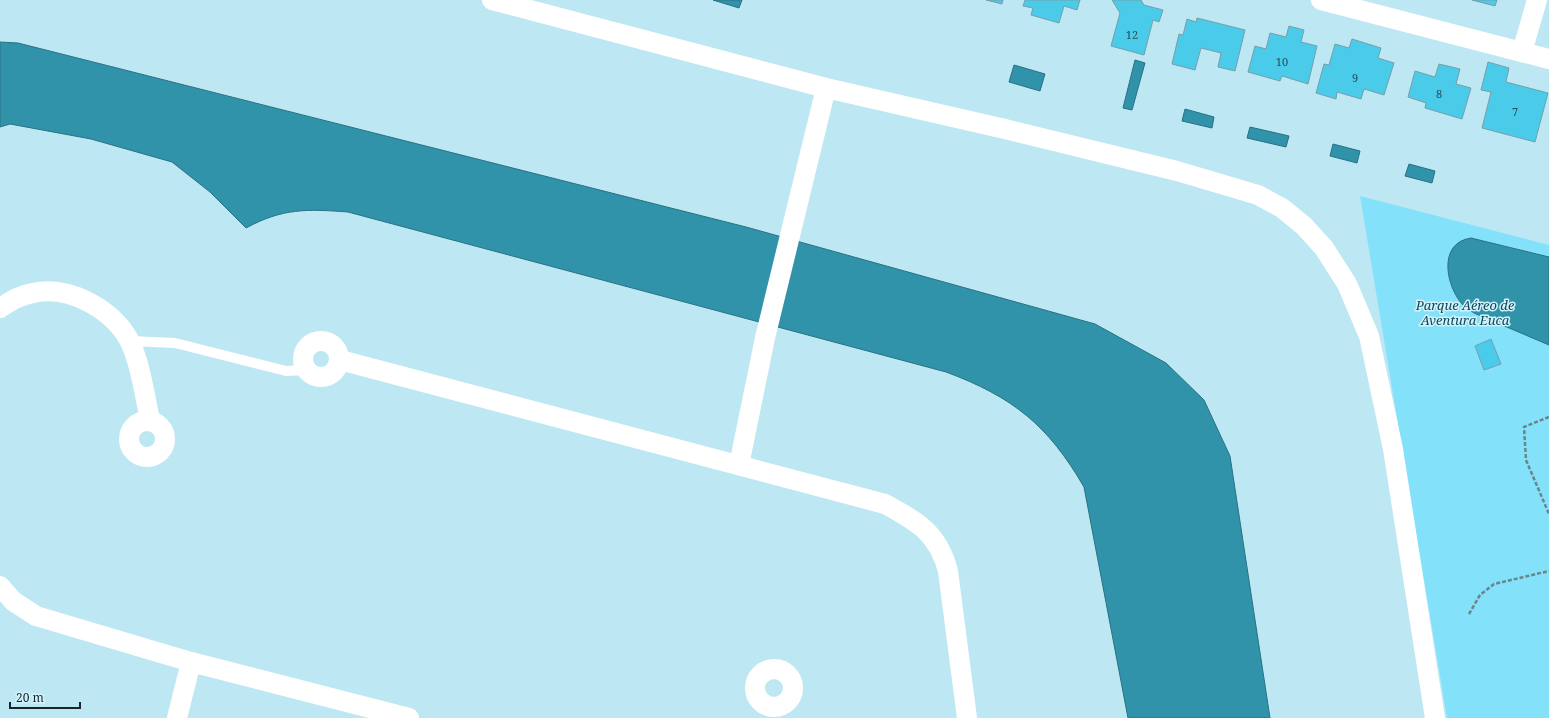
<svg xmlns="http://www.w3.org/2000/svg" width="1549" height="718" font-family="'Noto Serif',serif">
<rect width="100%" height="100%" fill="#bde8f3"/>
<path fill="#83e1f9" d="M1360,196L1549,245V718H1447Z"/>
<g fill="#3093a9" stroke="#287283">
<path d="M713,0H742L739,8Z"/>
<path d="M0,42L18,43L746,227L1095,324L1166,363L1204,400L1230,456L1270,718H1128L1084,487C1048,425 1013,397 946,372L348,212C307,209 283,208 246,228L210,192L172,162L91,139L10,124L0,127Z"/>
<path d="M1135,60L1145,63L1132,110L1123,108Z"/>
<path d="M1014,65L1045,74L1040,91L1009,82Z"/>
<path d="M1185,109L1214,117L1212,128L1182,121Z"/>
<path d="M1250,127L1289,136L1286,147L1247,138Z"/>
<path d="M1333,144L1360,151L1357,163L1330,156Z"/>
<path d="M1409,164L1435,171L1432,183L1405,176Z"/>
<path d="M1471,238L1549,257V345L1474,313C1470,310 1466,308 1463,305C1446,287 1437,243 1471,238Z"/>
</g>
<g fill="#4acbe9" stroke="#769fa9">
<path d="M986,0H1003L1002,4Z"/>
<path d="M1025,0H1080L1077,10L1064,6L1059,23L1031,15L1033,8L1023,6Z"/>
<path d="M1112,0H1141L1144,5L1163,10L1159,22L1153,20L1144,55L1111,46L1120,13Z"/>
<path d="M1472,0H1497L1495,6Z"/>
<path d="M1197,18L1245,30L1235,71L1218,67L1221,53L1201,48L1195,70L1172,64L1179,34L1183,35L1187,19L1196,22Z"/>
<path d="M1289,26L1304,30L1301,42L1317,46L1308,84L1282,76L1280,81L1248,72L1255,46L1266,49L1270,33L1286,37Z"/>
<path d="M1352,39L1381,48L1378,58L1394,63L1384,95L1364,89L1361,99L1337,92L1336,99L1316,93L1324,64L1329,65L1335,44L1349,48Z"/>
<path d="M1488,62L1509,68L1506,82L1548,93L1535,142L1482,128L1491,92L1481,90Z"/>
<path d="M1439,64L1460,69L1456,84L1471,88L1462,119L1425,108L1426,103L1408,97L1415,71L1435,77Z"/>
<path d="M1491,339L1501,364L1484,370L1475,346Z"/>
</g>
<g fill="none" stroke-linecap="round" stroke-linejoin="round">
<g stroke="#69868e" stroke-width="2.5" stroke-dasharray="4 2" stroke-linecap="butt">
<path d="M1549,417L1524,427L1526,460L1549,514"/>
<path d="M1469,614L1480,595L1494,584L1549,571"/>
</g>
<path stroke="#fff" stroke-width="10" d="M130,341L175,343L286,371L307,370"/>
<g stroke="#fff" stroke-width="20">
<path d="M492,0L826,88L1005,129L1177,171L1258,195L1282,208L1304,226L1324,248L1347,284L1369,336L1393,449L1435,718"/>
<path d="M1321,0L1549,59"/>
<path d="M1522,52L1537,0"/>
<path d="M0,308C11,301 20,295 33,293C69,285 112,309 129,340C140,361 145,397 150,420"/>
<circle cx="321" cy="359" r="18"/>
<path d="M340,360L885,504C918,522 938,533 948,571L967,718"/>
<circle cx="147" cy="439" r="18"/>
<path d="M739,465L765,338L826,88"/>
<path d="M0,586L13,601L36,616L191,662L409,718"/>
<circle cx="774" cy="688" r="19"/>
<path d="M177,718L191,662"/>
</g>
</g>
<g text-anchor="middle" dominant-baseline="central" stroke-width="3" stroke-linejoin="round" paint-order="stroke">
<g font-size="11" fill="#234f5a">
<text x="1132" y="34">12</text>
<text x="1282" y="61">10</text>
<text x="1355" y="77">9</text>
<text x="1439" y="93">8</text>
<text x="1515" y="111">7</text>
</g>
<g font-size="13" font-style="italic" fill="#0e4753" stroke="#d1f3fd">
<text x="1465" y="305">Parque Aéreo de<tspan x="1465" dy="15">Aventura Euca</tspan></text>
</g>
</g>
<path d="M10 702v6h70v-6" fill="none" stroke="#16262a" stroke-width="2"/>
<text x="16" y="702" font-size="12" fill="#16262a" stroke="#d1f3fd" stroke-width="3" paint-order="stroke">20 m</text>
</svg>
